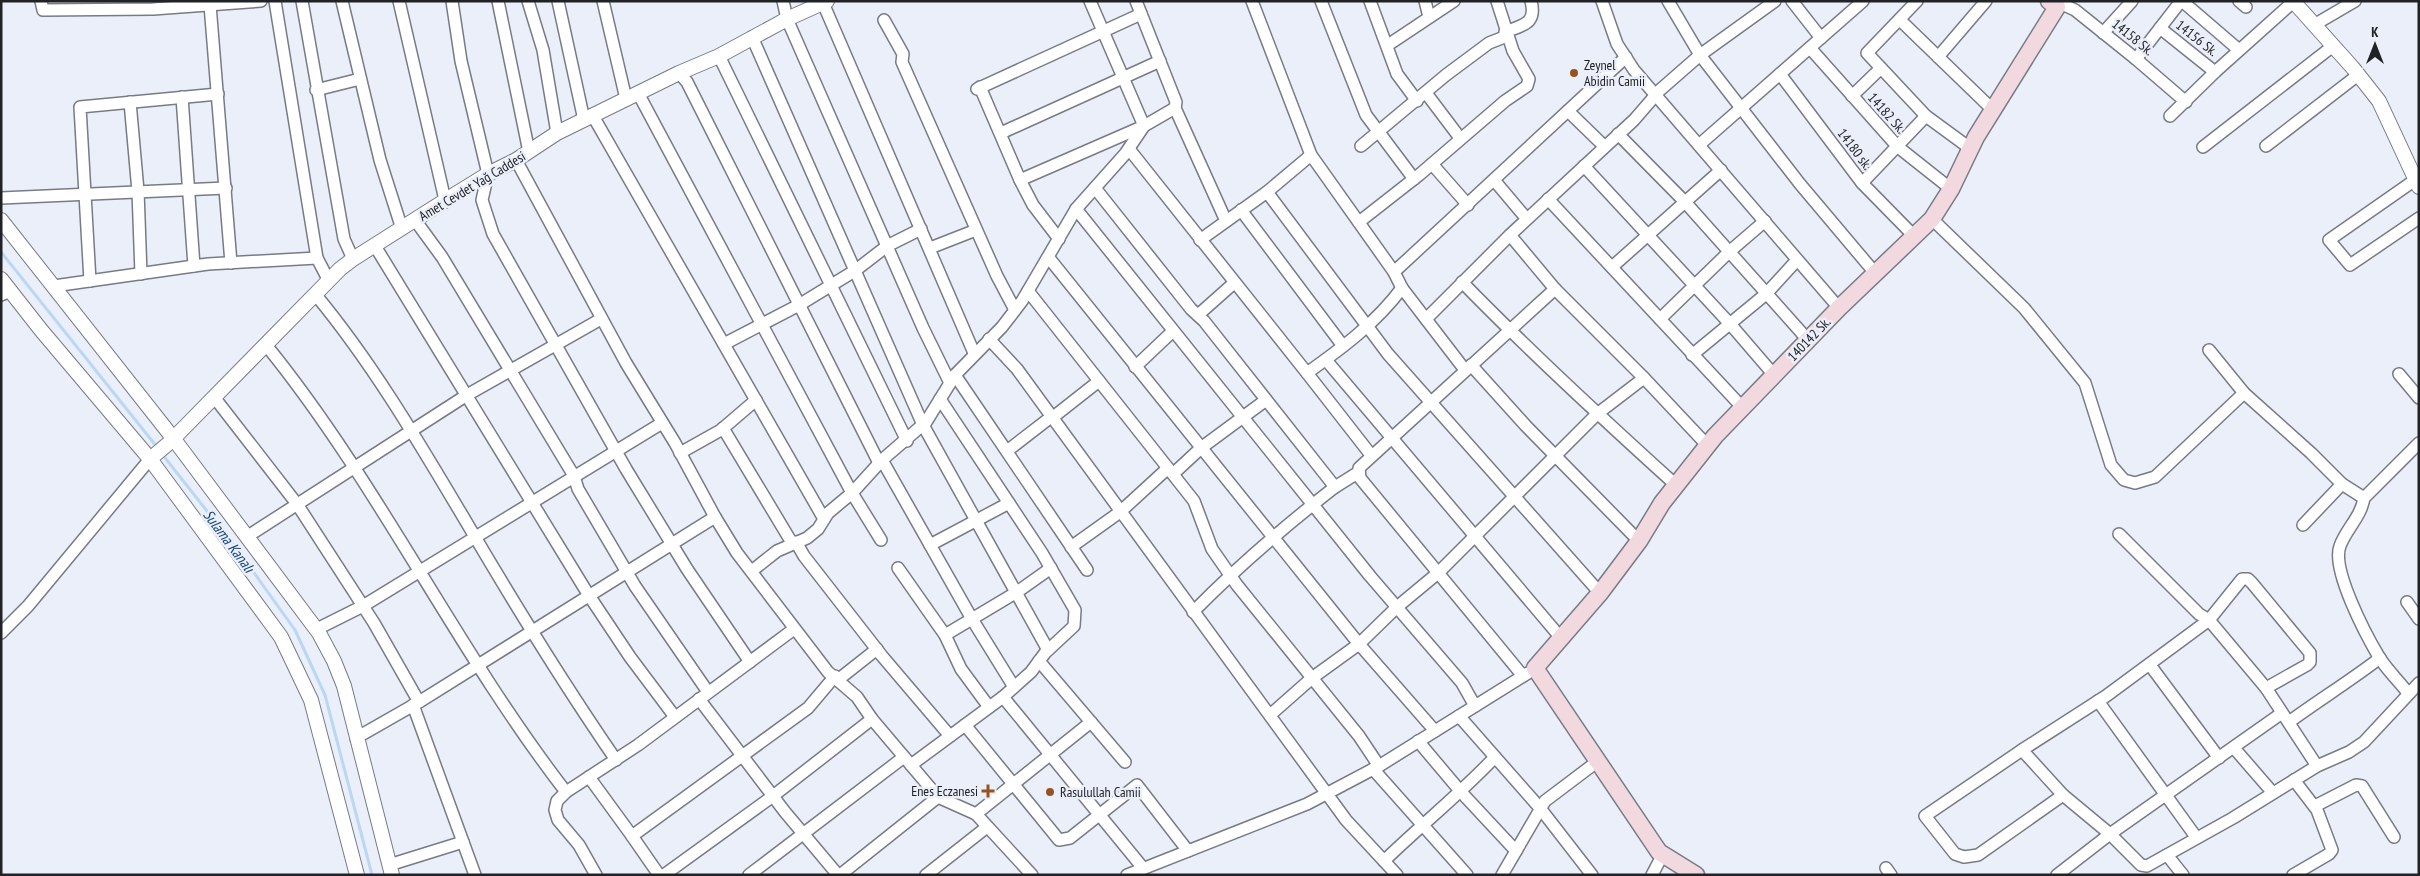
<svg xmlns="http://www.w3.org/2000/svg" width="2420" height="876" font-family="'PT Sans Narrow',sans-serif">
<rect width="100%" height="100%" fill="#ebeff9"/>
<g fill="none" stroke-linecap="round" stroke-linejoin="round">
<g stroke="#bad7f5" stroke-width="3">
<path d="M1,252L157,447"/>
<path d="M162,454L237,549L295,630L325,695L372,875"/>
</g>
<defs>
<g id="minor">
<path d="M41,1L43,10L153,9L261,1"/>
<path d="M275,1L317,258L329,281"/>
<path d="M302,1L344,239L353,259"/>
<path d="M342,1L380,160L402,229"/>
<path d="M399,1L445,200"/>
<path d="M452,1L461,61L488,174L482,200L493,234L626,469L687,569L750,662"/>
<path d="M498,1L529,152"/>
<path d="M528,1L543,50L557,133"/>
<path d="M558,1L584,120"/>
<path d="M603,1L626,99"/>
<path d="M783,1L787,19L923,328L950,383"/>
<path d="M1136,1L1176,102L1175,108L1226,221"/>
<path d="M1252,1L1311,155L1394,272L1402,288L1465,370"/>
<path d="M1321,1L1366,115L1414,179"/>
<path d="M1370,1L1397,74L1417,101"/>
<path d="M1425,1L1429,17"/>
<path d="M1602,1L1617,44L1634,70L1839,308"/>
<path d="M1668,1L1700,55L1800,184L1875,273"/>
<path d="M1792,1L1821,38"/>
<path d="M1917,1L1867,53L1926,116L1971,149"/>
<path d="M2182,1L2239,50"/>
<path d="M2239,1L2246,7"/>
<path d="M823,3L974,353"/>
<path d="M210,5L231,263"/>
<path d="M2057,7L2064,5L2075,10L2136,59L2186,102"/>
<path d="M884,20L903,54L902,62L997,276L1015,310"/>
<path d="M1900,20L1993,110"/>
<path d="M2314,25L2355,1"/>
<path d="M2160,28L2215,72"/>
<path d="M1505,32C1523,25 1537,24 1531,1"/>
<path d="M2103,33L2132,1"/>
<path d="M752,37L923,425L1048,650"/>
<path d="M1388,45L1454,1"/>
<path d="M1810,48L1898,147L1951,189"/>
<path d="M719,56L907,441"/>
<path d="M1938,57L1986,1"/>
<path d="M2136,59L2181,1"/>
<path d="M679,73L687,82L879,463"/>
<path d="M1780,74L1862,183L1914,236"/>
<path d="M980,87L1020,180L1033,205L1059,239"/>
<path d="M977,89L1141,14"/>
<path d="M316,90L360,79"/>
<path d="M638,93L852,493L881,540"/>
<path d="M1426,93L1460,138"/>
<path d="M1852,96L1881,68"/>
<path d="M182,97L194,266"/>
<path d="M130,102L138,191L141,274"/>
<path d="M1568,111L1604,146"/>
<path d="M593,116L824,519"/>
<path d="M2170,116L2215,72L2293,2"/>
<path d="M1001,133L1160,61"/>
<path d="M1618,134L1685,202L1808,340"/>
<path d="M1699,145L1863,1"/>
<path d="M1361,146L1446,75L1489,43L1507,36"/>
<path d="M2266,146L2358,75"/>
<path d="M2203,147L2333,46"/>
<path d="M1129,149L1307,373"/>
<path d="M516,160L626,363L675,443L715,517L737,553L828,672L857,697L872,719L938,797L976,814L1032,875"/>
<path d="M1432,164L1468,205"/>
<path d="M1584,166L1731,325L1774,375"/>
<path d="M1020,180L1144,126L1090,1"/>
<path d="M1494,180L1526,218"/>
<path d="M2415,180L2329,240L2350,265L2419,218"/>
<path d="M1862,183L1926,116"/>
<path d="M1095,188L1191,309L1204,321L1335,487L1359,472"/>
<path d="M1267,192L1388,354L1600,593"/>
<path d="M1,198L226,188"/>
<path d="M1548,199L1742,407"/>
<path d="M1076,209L1370,576L1462,683L1475,706"/>
<path d="M1241,210L1343,346"/>
<path d="M1932,219L2024,308L2085,383L2111,465L2124,480L2135,483L2155,477L2244,393"/>
<path d="M415,220L442,257L574,476L578,489L635,586L708,692"/>
<path d="M1359,222L1419,175L1505,101L1527,86L1529,79L1513,51L1497,1"/>
<path d="M1200,240L1267,192L1311,155"/>
<path d="M375,246L588,594L630,657L675,717"/>
<path d="M930,248L976,230"/>
<path d="M1049,258L1359,644L1435,731"/>
<path d="M1612,267L1721,170"/>
<path d="M1394,272L1626,57"/>
<path d="M90,281L80,107L218,94"/>
<path d="M1462,282C1531,353 1604,420 1677,486"/>
<path d="M54,286L208,264L317,258"/>
<path d="M1028,291L1194,501L1212,549L1237,585L1359,736L1379,766"/>
<path d="M315,294C374,365 421,446 468,525C515,605 563,683 616,760"/>
<path d="M1,295L11,291"/>
<path d="M1198,315L1234,283"/>
<path d="M1426,319L1510,235"/>
<path d="M1660,319L1729,252L1765,221"/>
<path d="M989,339L1017,369L1346,820L1397,875"/>
<path d="M724,344L799,305L856,270L887,246L921,229"/>
<path d="M266,345C379,484 456,650 566,792L638,745L794,629"/>
<path d="M2209,350L2244,393L2311,453L2342,484L2364,498"/>
<path d="M1692,355L1766,294L1797,260"/>
<path d="M1326,360L1561,638"/>
<path d="M1471,365L1526,426L1639,541"/>
<path d="M1135,367L1173,331"/>
<path d="M2399,374L2419,398"/>
<path d="M955,375L1087,570"/>
<path d="M214,397L297,504L374,623L419,702"/>
<path d="M1052,418L1099,381"/>
<path d="M723,428L792,543"/>
<path d="M1707,445L1644,378L1555,289L1510,235L1634,120L1660,90L1700,55L1775,1"/>
<path d="M1007,451L1051,417"/>
<path d="M680,453L721,430L756,400"/>
<path d="M1371,455L1307,373C1342,348 1376,323 1402,288"/>
<path d="M882,460L972,619L1014,687"/>
<path d="M1173,474L1201,448L1266,400"/>
<path d="M2303,525L2342,484"/>
<path d="M2119,534L2199,614L2209,620L2266,688L2317,766"/>
<path d="M248,536L467,395L601,319"/>
<path d="M796,542L804,556L882,656L950,736"/>
<path d="M930,545L1009,503"/>
<path d="M1071,547L1120,512L1168,468"/>
<path d="M898,568L945,635L961,669L989,707"/>
<path d="M753,570L777,551L807,538L818,529L828,513L852,493L882,460L926,422L955,375L1002,327L1022,301L1076,209L1125,154L1144,126L1175,108"/>
<path d="M2407,602L2419,619"/>
<path d="M1193,612C1238,566 1285,526 1335,487"/>
<path d="M317,629L363,606L662,423"/>
<path d="M1,633L28,606L150,459"/>
<path d="M945,635L1017,592L1051,568"/>
<path d="M1039,661L1125,762"/>
<path d="M2150,665L2219,758"/>
<path d="M1523,676L1360,478L1359,468L1555,289"/>
<path d="M839,679L877,649"/>
<path d="M2266,688L2307,665L2310,662V653L2252,583L2248,579H2242L2209,620L2106,696L2022,750L2063,795L2110,834L2141,865L2147,866L2233,818L2317,766L2349,752L2364,742L2419,683"/>
<path d="M2408,693C2399,681 2387,670 2379,657C2366,635 2331,569 2340,546C2346,529 2361,517 2364,498L2419,443"/>
<path d="M1003,697L1143,868"/>
<path d="M699,699L785,812L838,875"/>
<path d="M2098,701L2196,837"/>
<path d="M413,705L475,875"/>
<path d="M1270,715L1312,678L1359,644L1397,607L1438,573L1597,414L1644,378"/>
<path d="M1459,716L1540,808L1592,875"/>
<path d="M2289,722C2319,700 2350,681 2380,658"/>
<path d="M965,725L1059,840L1070,838L1137,785L1188,851"/>
<path d="M356,738L419,702L715,517"/>
<path d="M1418,741L1461,792L1516,851"/>
<path d="M2234,748L2273,793"/>
<path d="M2022,750L1925,816L1955,854L1964,857L1978,855L2063,795"/>
<path d="M911,765L1003,697L1031,672L1045,653L1074,626L1075,610L1042,553L940,399"/>
<path d="M1373,769L1467,875"/>
<path d="M589,777L632,836"/>
<path d="M566,792L557,801L555,810L558,820L579,845L596,875"/>
<path d="M2315,806L2356,785L2362,786L2394,837"/>
<path d="M976,814L1091,722"/>
<path d="M2167,855L2183,875"/>
<path d="M1384,861C1421,825 1460,794 1495,757"/>
<path d="M389,865L463,842"/>
<path d="M1886,868L1891,875"/>
<path d="M659,875L632,836L808,708L835,676"/>
<path d="M664,875L773,796L872,719"/>
<path d="M749,875L904,757"/>
<path d="M840,875L938,797"/>
<path d="M926,875L987,827"/>
<path d="M1127,875L1307,804L1379,766L1528,673"/>
<path d="M1502,875L1545,801L1598,761"/>
<path d="M1652,875L1663,854"/>
<path d="M2057,875L2110,834L2282,713"/>
<path d="M2293,875L2329,854L2332,850L2317,810L2294,780"/>
</g>
<g id="tertiary">
<path d="M2293,1L2353,68L2379,101L2419,187"/>
<path d="M1,220L173,438L319,633L334,661L344,686L392,875"/>
<path d="M1,279L41,330L150,459L281,637L311,700L357,875"/>
<path d="M150,459L169,443L340,269L353,259L454,195L488,174L516,160L557,133L679,73L719,56L787,19L827,1"/>
</g>
<path id="secondary" d="M1696,875L1659,852L1535,668L1600,593L1639,541L1662,503L1715,436L1839,308L1932,219L1951,189L1976,137L2057,7L2049,1"/>
</defs>
<use href="#minor" stroke="#787b84" stroke-width="14"/>
<use href="#tertiary" stroke="#787b84" stroke-width="16"/>
<use href="#secondary" stroke="#787b84" stroke-width="19"/>
<use href="#minor" stroke="#fff" stroke-width="11"/>
<use href="#tertiary" stroke="#fff" stroke-width="14"/>
<use href="#secondary" stroke="#f2d9e0" stroke-width="16"/>
</g>
<g fill="#94531f" stroke="#ebeff9" stroke-width="2">
<circle cx="1574" cy="73" r="5"/>
<path d="M985.5 783.5h5v5h5v5h-5v5h-5v-5h-5v-5h5z"/>
<circle cx="1050" cy="792" r="5"/>
</g>
<g text-anchor="middle" dominant-baseline="central" stroke-width="5" stroke-linejoin="round" paint-order="stroke">
<g font-size="14" fill="#212226" stroke="#ebeff9">
<text transform="translate(2133 37) rotate(39)">14158 Sk.</text>
<text transform="translate(2197 38) rotate(38)">14156 Sk.</text>
<text transform="translate(1887 113) rotate(48)">14182 Sk.</text>
<text transform="translate(1855 149) rotate(53)">14180 sk.</text>
<text transform="translate(472 186) rotate(-31)">Amet Cevdet Yağ Caddesi</text>
<text transform="translate(1809 339) rotate(-46)">140142 Sk.</text>
</g>
<g font-size="14" fill="#212226" stroke="#ebeff9" text-anchor="start">
<text x="1584" y="65">Zeynel<tspan x="1584" dy="16">Abidin Camii</tspan></text>
<text x="978" y="791" text-anchor="end">Enes Eczanesi</text>
<text x="1060" y="792">Rasulullah Camii</text>
</g>
<g font-size="15" font-style="italic" fill="#174a78" stroke="#ebeff9">
<text transform="translate(229 541) rotate(53)">Sulama Kanalı</text>
</g>
</g>
<rect width="2420" height="876" fill="none" stroke="#212226" stroke-width="5"/>
<g transform="translate(2375 45)" stroke="#ebeff9" stroke-width="4" paint-order="stroke">
<path d="M0-4L9 19L0 12L-9 19Z" fill="#212226"/>
<text y="-8" font-size="14" font-weight="bold" text-anchor="middle" fill="#212226">K</text>
</g>
</svg>
